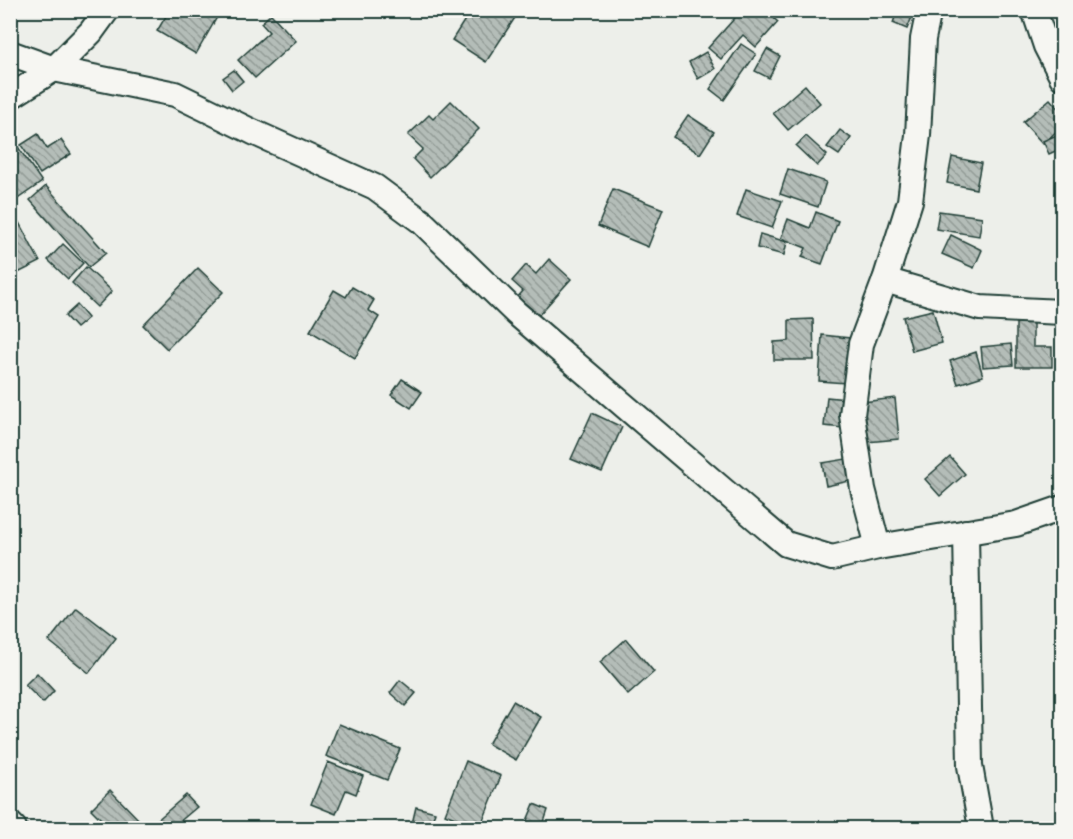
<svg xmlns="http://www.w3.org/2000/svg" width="1073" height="839" font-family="'Indie Flower',sans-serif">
<defs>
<pattern id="building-back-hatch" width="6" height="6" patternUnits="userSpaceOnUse" patternTransform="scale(1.5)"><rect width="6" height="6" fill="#b4bdb8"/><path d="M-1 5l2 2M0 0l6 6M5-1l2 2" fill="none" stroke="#929b96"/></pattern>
</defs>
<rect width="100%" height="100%" fill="#edefea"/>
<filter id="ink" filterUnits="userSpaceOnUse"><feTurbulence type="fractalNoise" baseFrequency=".0167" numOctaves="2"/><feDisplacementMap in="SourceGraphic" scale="12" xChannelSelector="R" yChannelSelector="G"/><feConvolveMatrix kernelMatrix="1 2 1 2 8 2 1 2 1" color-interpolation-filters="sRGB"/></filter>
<g filter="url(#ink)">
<g fill="url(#building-back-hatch)" stroke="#1f3d34" stroke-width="1.5">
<path d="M172,10H221L196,54L157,31L169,11Z"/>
<path d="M471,10H520L486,62L452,40Z"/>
<path d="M742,10H765L778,22L756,47L743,35L721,59L708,48Z"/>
<path d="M897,11L912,17L907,29L893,23Z"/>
<path d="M271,14L296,41L255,78L238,60L269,32L261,23Z"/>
<path d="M741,44L756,54L724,100L710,89Z"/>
<path d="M767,49L780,56L769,78L755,71Z"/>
<path d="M706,52L715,69L698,79L689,62Z"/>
<path d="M234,70L243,81L232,90L223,78Z"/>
<path d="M805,85L820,103L788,130L773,113Z"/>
<path d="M1050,99L1062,113V126L1043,144L1023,122Z"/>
<path d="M451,101L479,129L430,177L413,159L423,149L408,135L429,115L433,119Z"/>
<path d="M688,115L714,132L700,154L673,137Z"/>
<path d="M840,130L851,138L839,155L827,147Z"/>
<path d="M38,134L47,149L61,140L71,154L40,174L21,145Z"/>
<path d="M1059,134L1062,148L1049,154L1043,141Z"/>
<path d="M806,136L827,155L817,166L796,146Z"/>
<path d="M18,147L42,182L16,200L10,193V152Z"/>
<path d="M952,157L981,163L976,189L947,183Z"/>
<path d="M788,169L826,182L818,207L780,194Z"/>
<path d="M46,186L106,253L89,267L30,200Z"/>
<path d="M613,189L663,209L648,247L598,226Z"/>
<path d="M746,189L782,201L772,228L737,216Z"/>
<path d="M939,211L982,217L979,236L936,229Z"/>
<path d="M816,212L838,221L822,264L802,257L806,248L781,238L788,219L810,228Z"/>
<path d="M15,215L40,262L10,277V217Z"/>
<path d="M760,234L787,242L784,255L757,248Z"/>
<path d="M951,235L982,250L974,268L942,254Z"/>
<path d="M63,244L83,263L68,279L48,260Z"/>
<path d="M549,259L571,279L537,317L516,299L523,291L512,281L526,265L536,274Z"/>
<path d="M86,267L112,291L97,307L72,283Z"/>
<path d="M198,268L223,292L167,349L143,325Z"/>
<path d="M352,287L374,300L368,310L379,317L355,358L310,331L334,290L346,297Z"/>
<path d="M77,305L88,318L76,328L65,316Z"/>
<path d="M933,310L942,343L912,351L903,317Z"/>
<path d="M813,319L814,360H774V342L789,341V320Z"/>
<path d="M1016,319H1033V347H1052V367H1016Z"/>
<path d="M822,335L850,338L846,383L819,381Z"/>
<path d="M1011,344L1013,365L983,367L981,347Z"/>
<path d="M976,352L983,376L958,384L950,361Z"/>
<path d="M402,379L422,392L411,408L391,395Z"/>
<path d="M827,397L846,399L843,428L824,426Z"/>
<path d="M895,398L899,439L867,442L863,402Z"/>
<path d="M592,413L622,427L602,472L571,459Z"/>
<path d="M950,457L965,474L940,496L925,479Z"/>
<path d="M846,459L850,481L826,486L822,463Z"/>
<path d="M76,607L116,638L89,673L49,641Z"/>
<path d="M626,639L654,672L628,695L600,662Z"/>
<path d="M37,673L54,691L43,703L25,685Z"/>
<path d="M400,680L416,693L405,706L390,693Z"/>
<path d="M513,701L541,717L516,760L488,744Z"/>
<path d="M339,724L400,749L387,780L326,756Z"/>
<path d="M466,761L501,776L480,828L445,814Z"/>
<path d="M328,762L363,776L356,794L346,790L336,814L311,804Z"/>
<path d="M110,790L141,822L135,828H110L91,809Z"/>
<path d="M186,795L197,807L172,828H160L155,822Z"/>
<path d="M534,804L548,810L542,828L526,823Z"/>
<path d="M416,807L435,812L430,828H396L397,824L411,828Z"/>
</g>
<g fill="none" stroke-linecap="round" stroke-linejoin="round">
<defs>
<g id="minor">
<path d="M1034,10L1046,46L1062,77"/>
<path d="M10,53L54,69L175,94L253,132L375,187L421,221L516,313L786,544L832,558L878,547L1016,524L1062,508"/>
<path d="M10,97L54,69L91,32L107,10"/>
<path d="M885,280L980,308L1062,312"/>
<path d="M966,532L970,766L981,828"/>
<path d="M878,547L863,489L852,415L861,344L885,280L910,201L918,135L923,39L929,10"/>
<path d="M10,824L14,828"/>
</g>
</defs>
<use href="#minor" stroke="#1f3d34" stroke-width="28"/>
<use href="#minor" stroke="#f6f6f2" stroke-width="24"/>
</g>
</g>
<rect width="1073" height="839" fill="none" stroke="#f6f6f2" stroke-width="36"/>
<rect x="18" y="18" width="1037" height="803" fill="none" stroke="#1f3d34" stroke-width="2" filter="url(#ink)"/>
</svg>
